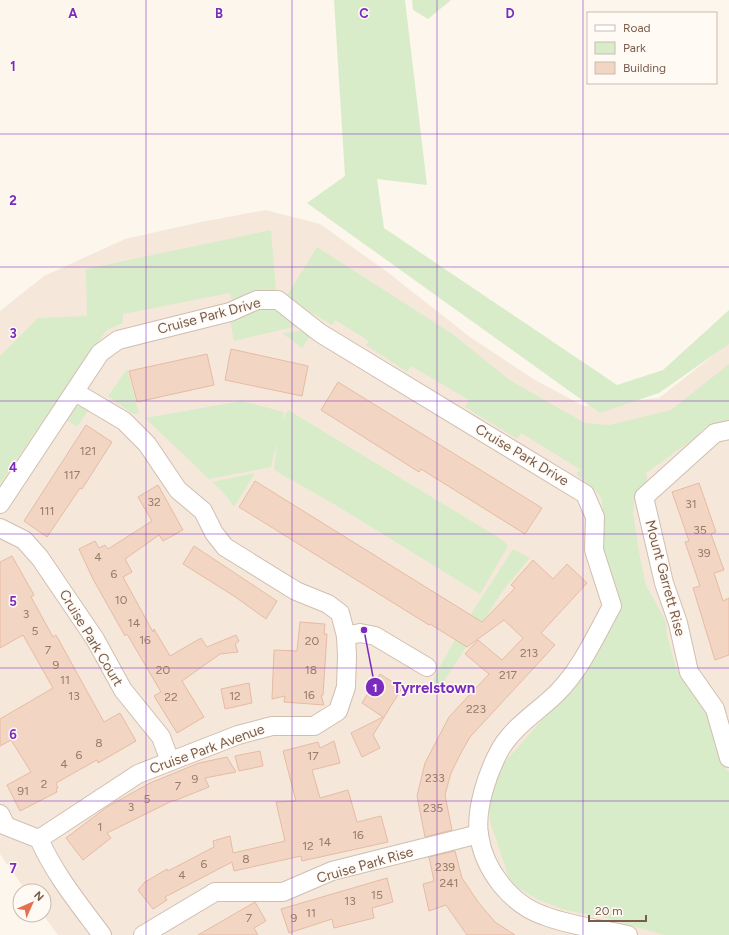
<svg xmlns="http://www.w3.org/2000/svg" width="729" height="935" font-family="Figtree,sans-serif">
<rect width="100%" height="100%" fill="#fdf6ec"/>
<path fill="#f5e8da" d="M266,210L320,224L386,271L470,337L535,380L584,406L659,398L729,343V935H58L43,915L44,891H26L0,854V311L44,276L125,239L201,222Z"/>
<g fill="#d8ecc9">
<path d="M334,0H405L427,185L377,179L384,228L617,385L663,370L729,310V344L659,393L600,413L307,203L345,176Z"/>
<path d="M412,0H451L428,19L413,10Z"/>
<path d="M271,230L276,291L250,292L232,301L230,293L123,314V323L107,330L87,356L0,484V356L38,318L87,316L86,269Z"/>
<path d="M317,247L451,333L511,381L585,423L609,425L671,410L729,364V420L705,427L691,441L646,473L648,482L640,488L635,497L633,512L640,558L646,585L666,622L667,635L676,668L704,705L726,770L729,772V935H664L606,918L565,910L539,900L518,888L509,878L490,821L489,792L504,763L590,665L595,647L620,609L616,585L601,562V547L604,532L602,500L598,493L576,474L581,470L521,433L517,439L465,407L469,400L411,366L407,372L366,345L369,341L335,320L332,325L286,297Z"/>
<path d="M273,305L302,325L234,341L229,315Z"/>
<path d="M305,330L311,335L302,348L282,333Z"/>
<path d="M127,369L139,414H133L108,396Z"/>
<path d="M242,401L284,412L282,421L288,410L501,539L508,546L480,594L334,504L274,470L277,442L271,467L209,479L145,418Z"/>
<path d="M82,406L90,408L77,427L65,419L73,407Z"/>
<path d="M255,473L234,507L224,493L212,482Z"/>
<path d="M513,549L530,558L504,589L444,681L429,694C429,675 499,572 513,549Z"/>
</g>
<g fill="#f3d5c3" stroke="#e6bba3">
<path d="M231,349L308,366L302,396L225,380Z"/>
<path d="M207,354L214,385L137,402L129,371Z"/>
<path d="M338,382L542,508L525,534L421,469L419,472L321,410Z"/>
<path d="M86,425L112,442L82,489L80,488L47,537L24,521Z"/>
<path d="M255,481L482,622L515,588L511,585L533,560L553,579L567,564L587,583L541,633L555,645L470,737L462,751L451,773L445,795L452,830L425,837L417,796L425,763L449,717L489,674L465,654L478,640L502,660L523,638L504,620L467,647L430,624L429,625L239,507Z"/>
<path d="M699,483L716,532L711,534L724,570L714,573L723,601L729,598V655L715,660L693,588L700,586L685,542L689,541L672,492Z"/>
<path d="M158,485L183,530L163,541L159,535L125,559L132,572L123,577L153,632L154,629L170,656L201,638L207,647L236,635L239,641L235,644L238,652L220,654L182,681L204,717L177,733L154,696L161,692L127,634L125,636L93,579L79,549L95,541L99,548L105,545L108,549L152,521L138,497Z"/>
<path d="M194,546L277,601L266,619L234,596L183,564Z"/>
<path d="M12,556L34,595L31,597L53,637L56,635L104,722L120,713L136,741L98,763L97,760L56,783L58,788L56,789L57,792L20,811L7,785L31,772L11,740L0,746V719L53,688L23,635L0,648V562Z"/>
<path d="M300,622L325,624L324,634H327L323,695H321L324,705L284,702L285,696L272,699L274,650L297,651Z"/>
<path d="M380,674L402,688L373,735L380,748L362,757L351,733L383,717L362,703Z"/>
<path d="M249,683L252,703L225,709L221,689Z"/>
<path d="M334,741L340,763L312,770L320,798L348,790L357,822L381,816L388,842L302,861L301,856L234,871L232,862L165,897L167,900L153,909L138,890L145,882L167,869L168,871L214,847L213,841L230,836L233,853L285,841L276,802L296,801L283,751L318,742L320,748Z"/>
<path d="M260,751L263,766L239,771L235,756Z"/>
<path d="M227,757L236,772L205,778L209,787L174,801V800L107,833L111,838L83,860L66,838L107,807L150,783L199,763Z"/>
<path d="M455,851L462,878L478,902L495,922L515,935H467L446,905L429,911L423,884L434,881L429,857Z"/>
<path d="M387,878L393,902L372,908L374,918L334,928L332,919L289,933L281,909Z"/>
<path d="M255,902L266,921L254,928L258,935H198Z"/>
</g>
<g fill="none" stroke-linecap="round" stroke-linejoin="round">
<defs>
<g id="street">
<path d="M729,430L715,433L644,497L664,583L678,623L689,672L715,709L729,758"/>
<path d="M0,504L100,353L118,340L230,312L257,300H278L320,333L585,494L595,517L594,550L612,606C596,635 581,669 557,693C539,711 515,725 501,748C488,771 475,809 479,835C484,870 511,905 545,916C571,926 600,929 628,935"/>
<path d="M0,528L24,540L40,558L95,639L123,690L161,737L170,761"/>
<path d="M346,636L360,633L375,636L427,667"/>
<path d="M0,814L6,826L39,839C55,875 79,904 102,935"/>
<path d="M39,839L138,774L238,735L272,726H314L338,711L346,687L347,656L346,636L340,613L328,604L296,591L225,547L214,533L203,511L178,490L147,444L124,421L75,392"/>
<path d="M143,935L215,892H283L332,871L479,834"/>
</g>
</defs>
<use href="#street" stroke="#d1beb0" stroke-width="20"/>
<use href="#street" stroke="#fff" stroke-width="18"/>
</g>
<path fill="none" stroke="#7b2cbf" stroke-width="1" stroke-opacity="0.55" d="M146,0V935M292,0V935M437,0V935M583,0V935M0,134H729M0,267H729M0,401H729M0,534H729M0,668H729M0,801H729"/>
<g text-anchor="middle" dominant-baseline="central" stroke-width="3" stroke-linejoin="round" paint-order="stroke">
<g font-size="12" fill="#987a6a">
<text x="88" y="451">121</text>
<text x="72" y="475">117</text>
<text x="154" y="502">32</text>
<text x="691" y="504">31</text>
<text x="47" y="511">111</text>
<text x="700" y="530">35</text>
<text x="704" y="553">39</text>
<text x="98" y="557">4</text>
<text x="114" y="574">6</text>
<text x="121" y="600">10</text>
<text x="26" y="614">3</text>
<text x="134" y="623">14</text>
<text x="35" y="631">5</text>
<text x="145" y="640">16</text>
<text x="312" y="641">20</text>
<text x="48" y="650">7</text>
<text x="529" y="653">213</text>
<text x="56" y="665">9</text>
<text x="163" y="670">20</text>
<text x="311" y="670">18</text>
<text x="508" y="675">217</text>
<text x="65" y="680">11</text>
<text x="309" y="695">16</text>
<text x="74" y="696">13</text>
<text x="235" y="696">12</text>
<text x="171" y="697">22</text>
<text x="476" y="709">223</text>
<text x="99" y="743">8</text>
<text x="79" y="755">6</text>
<text x="313" y="756">17</text>
<text x="64" y="764">4</text>
<text x="435" y="778">233</text>
<text x="195" y="779">9</text>
<text x="44" y="784">2</text>
<text x="178" y="786">7</text>
<text x="23" y="791">91</text>
<text x="147" y="799">5</text>
<text x="131" y="807">3</text>
<text x="433" y="808">235</text>
<text x="100" y="827">1</text>
<text x="358" y="835">16</text>
<text x="325" y="842">14</text>
<text x="308" y="846">12</text>
<text x="246" y="859">8</text>
<text x="204" y="864">6</text>
<text x="445" y="867">239</text>
<text x="182" y="875">4</text>
<text x="449" y="883">241</text>
<text x="377" y="895">15</text>
<text x="350" y="901">13</text>
<text x="311" y="913">11</text>
<text x="249" y="918">7</text>
<text x="294" y="918">9</text>
</g>
<g font-size="14" fill="#7a5c4d" stroke="#fffaf3">
<text transform="translate(209 316) rotate(-15)">Cruise Park Drive</text>
<text transform="translate(522 455) rotate(31)">Cruise Park Drive</text>
<text transform="translate(665 578) rotate(75)">Mount Garrett Rise</text>
<text transform="translate(91 638) rotate(59)">Cruise Park Court</text>
<text transform="translate(207 749) rotate(-20)">Cruise Park Avenue</text>
<text transform="translate(365 865) rotate(-16)">Cruise Park Rise</text>
</g>
</g>
<g font-size="13" text-anchor="middle" font-weight="bold" fill="#7b2cbf" stroke="#fffaf3" stroke-width="3" stroke-linejoin="round" paint-order="stroke">
<text x="73" y="18">A</text>
<text x="219" y="18">B</text>
<text x="364" y="18">C</text>
<text x="510" y="18">D</text>
<text x="13" y="71">1</text>
<text x="13" y="205">2</text>
<text x="13" y="338">3</text>
<text x="13" y="472">4</text>
<text x="13" y="606">5</text>
<text x="13" y="739">6</text>
<text x="13" y="873">7</text>
</g>
<path fill="none" stroke="#7b2cbf" stroke-width="1.5" d="M364 630L375 687"/>
<g fill="#7b2cbf" stroke="#fffaf3" stroke-width="1.5">
<circle cx="364" cy="630" r="4"/>
<circle cx="375" cy="687" r="10"/>
</g>
<g font-size="12" text-anchor="middle" font-weight="bold" fill="#fff">
<text x="375" y="692">1</text>
</g>
<g font-size="15" text-anchor="middle" font-weight="bold" fill="#7b2cbf" stroke="#fffaf3" stroke-width="3" stroke-linejoin="round" paint-order="stroke">
<text x="434" y="693">Tyrrelstown</text>
</g>
<rect x="587" y="12" width="130" height="72" fill="#fffaf3" stroke="#cabbb1"/>
<rect x="595" y="25" width="20" height="6" fill="#ffffff" stroke="#cabbb1"/>
<text x="623" y="32" font-size="12" fill="#7a5c4d">Road</text>
<rect x="595" y="42" width="20" height="12" fill="#d8ecc9" stroke="#cabbb1"/>
<text x="623" y="52" font-size="12" fill="#7a5c4d">Park</text>
<rect x="595" y="62" width="20" height="12" fill="#f3d5c3" stroke="#cabbb1"/>
<text x="623" y="72" font-size="12" fill="#7a5c4d">Building</text>
<g transform="translate(32 903) rotate(45)"><circle r="19" fill="#fffaf3" stroke="#cabbb1"/>
<path d="M0-3L7 15L0 10L-7 15Z" fill="#e76f51"/>
<text y="-6" font-size="11" font-weight="bold" text-anchor="middle" fill="#7a5c4d">N</text>
</g>
<path d="M589 915v6h57v-6" fill="none" stroke="#7a5c4d" stroke-width="2"/>
<text x="595" y="915" font-size="12" fill="#7a5c4d" stroke="#fffaf3" stroke-width="3" paint-order="stroke">20 m</text>
</svg>
